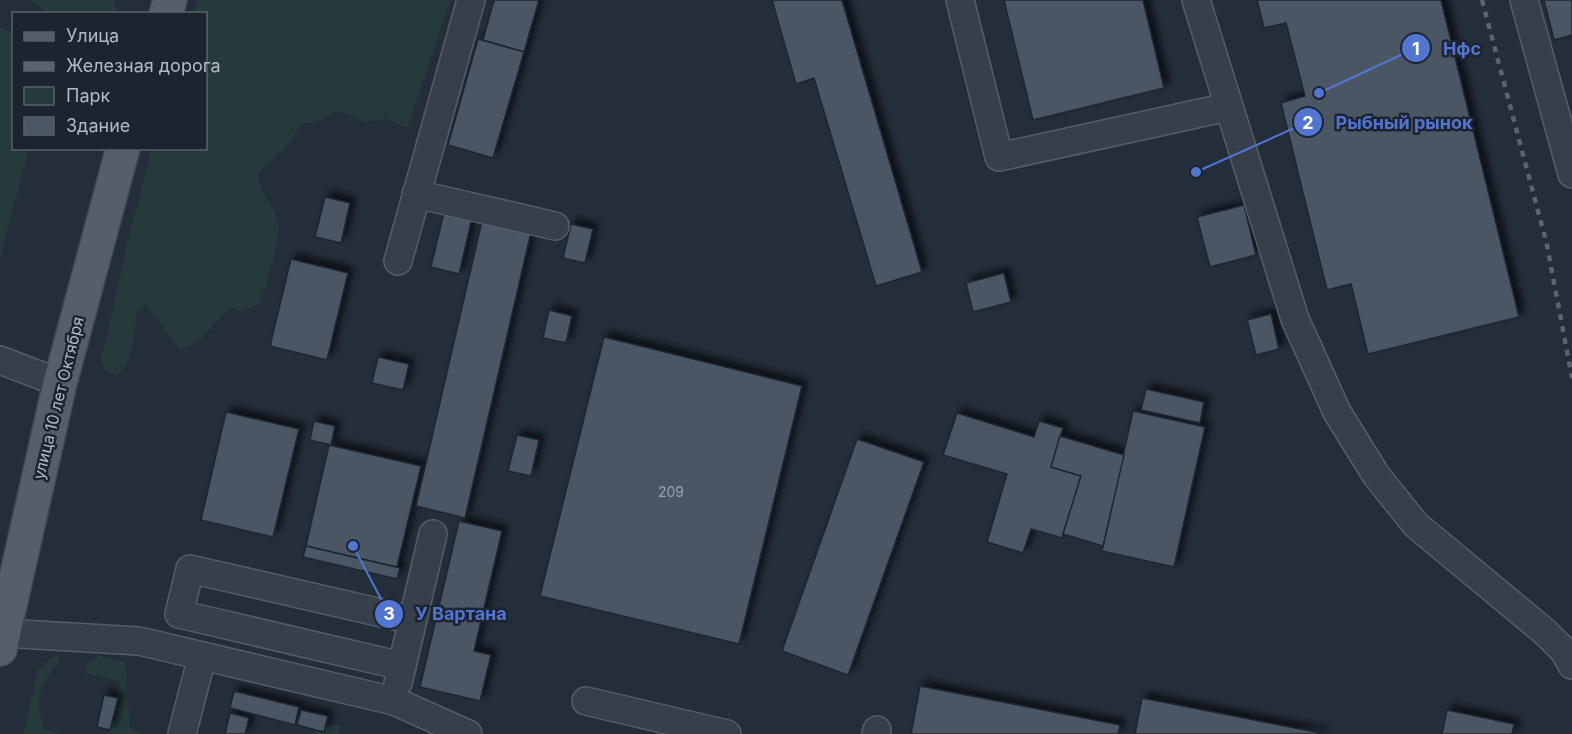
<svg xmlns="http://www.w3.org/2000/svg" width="1572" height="734" font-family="Inter,sans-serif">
<defs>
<filter id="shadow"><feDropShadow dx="5.5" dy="-5.5" stdDeviation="3" flood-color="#0009"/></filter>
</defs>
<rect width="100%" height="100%" fill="#242d3a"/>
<g fill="#26393b">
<path d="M30,0H114L117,12L48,13Z"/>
<path d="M197,0H451L407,129L387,119L364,122L344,112H333L323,120L301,124L288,145L258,173C259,190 272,204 277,220C283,241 266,282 260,303L241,312L230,307L200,340L180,350L146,305L137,312C135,332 133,362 117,376L107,372L101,362L129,235L152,149L206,148V14L193,13Z"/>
<path d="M0,27L13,33L14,148L29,149L0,258Z"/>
<path d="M56,655L59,662C40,686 33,700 45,729L62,734H23L38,669Z"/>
<path d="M100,655L125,662L130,728L141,734H109L120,681L85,673L87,664Z"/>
<path d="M339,725L340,734H313L319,726Z"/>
</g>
<g fill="#4c5765" stroke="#1f2631" stroke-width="1.5" filter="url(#shadow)">
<path d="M494,0H539L524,52L483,40Z"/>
<path d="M772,0H842L922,272L876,286L814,78L796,84Z"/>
<path d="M1004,0H1143L1164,88L1033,120Z"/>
<path d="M1257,0H1441L1519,317L1368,354L1351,284L1327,290L1281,103L1305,96L1286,23L1264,28Z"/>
<path d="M1544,0H1572V35L1554,40Z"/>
<path d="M478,39L524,52L493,158L448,145Z"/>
<path d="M325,197L350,203L341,243L315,237Z"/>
<path d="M1244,205L1256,255L1210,267L1197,217Z"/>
<path d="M444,212L472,218L459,274L431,267Z"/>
<path d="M482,221L531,232L465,518L416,506Z"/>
<path d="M571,224L593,229L585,263L563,258Z"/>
<path d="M291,259L348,273L327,360L270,346Z"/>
<path d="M1004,273L1011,302L973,312L966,283Z"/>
<path d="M549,310L572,316L566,343L543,338Z"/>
<path d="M1271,314L1279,349L1256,355L1247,320Z"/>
<path d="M604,337L802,386L739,644L540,596Z"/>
<path d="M378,357L409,364L403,390L372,383Z"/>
<path d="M1146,389L1204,402L1200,423L1141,410Z"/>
<path d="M1133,411L1205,427L1174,567L1102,551Z"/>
<path d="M226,412L299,429L273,537L201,520Z"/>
<path d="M957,413L1034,437L1039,421L1063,428L1051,467L1081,476L1062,538L1031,529L1023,553L987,542L1007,474L943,455Z"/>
<path d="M314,421L335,426L331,445L310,440Z"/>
<path d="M517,435L539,440L531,476L508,471Z"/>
<path d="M1060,436L1124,455L1103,546L1063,534L1081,476L1051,467Z"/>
<path d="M857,439L924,462L848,675L782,651Z"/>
<path d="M329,445L421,466L397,567L306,546Z"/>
<path d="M459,521L502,531L474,651L491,655L480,701L420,687Z"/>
<path d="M306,546L400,568L397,579L303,557Z"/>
<path d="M920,686L1120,725L1118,734H911Z"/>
<path d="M234,691L299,707L295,725L230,708Z"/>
<path d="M104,695L118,698L110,730L97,727Z"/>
<path d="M1142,698L1326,734H1135Z"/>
<path d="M301,710L328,716L324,732L297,725Z"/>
<path d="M1447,710L1514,724L1512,734H1442Z"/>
<path d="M230,713L249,718L245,734H225Z"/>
</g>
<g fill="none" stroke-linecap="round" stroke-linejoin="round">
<defs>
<g id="minor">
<path d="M960,0L999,157L1228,107"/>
<path d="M1196,0L1295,319L1337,412L1376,475L1416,525L1545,632L1564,651L1572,665"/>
<path d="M1524,0L1572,174"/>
<path d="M416,194L555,226"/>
<path d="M398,261L471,0"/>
<path d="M0,360L60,383"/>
<path d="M3,633L139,641L394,701L468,734"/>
<path d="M402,666L179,614L190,569L412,620"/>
<path d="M398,683L433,534"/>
<path d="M586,701L727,734"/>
<path d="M182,734L202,657"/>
<path d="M876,734L877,730"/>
</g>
<g id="major">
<path d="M166,14L170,0"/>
<path d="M0,649L60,383L123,148"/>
</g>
</defs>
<use href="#minor" stroke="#565d68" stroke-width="30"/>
<use href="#major" stroke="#414853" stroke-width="36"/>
<use href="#minor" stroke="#373f4a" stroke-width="27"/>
<use href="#major" stroke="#555e6a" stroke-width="33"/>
<path stroke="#5a6371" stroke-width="4.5" stroke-dasharray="6 6" stroke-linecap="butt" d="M1482,0L1547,245L1572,378"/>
</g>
<g text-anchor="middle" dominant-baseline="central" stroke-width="5" stroke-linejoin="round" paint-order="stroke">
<g font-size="14" fill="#99a1ae">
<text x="671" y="491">209</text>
</g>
<g font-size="16" fill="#b3bac6" stroke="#1d242f">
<text transform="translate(58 398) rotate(-76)">улица 10 лет Октября</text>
</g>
</g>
<path fill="none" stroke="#5274d2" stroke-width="2" d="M1319 93L1416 48M1196 172L1308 122M353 546L389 614"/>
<g fill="#5274d2" stroke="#1d242f" stroke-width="2">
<circle cx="1319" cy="93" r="6"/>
<circle cx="1196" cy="172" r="6"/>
<circle cx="353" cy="546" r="6"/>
<circle cx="1416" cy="48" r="15"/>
<circle cx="1308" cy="122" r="15"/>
<circle cx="389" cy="614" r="15"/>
</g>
<g font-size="18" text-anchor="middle" font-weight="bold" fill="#fff">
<text x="1416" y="55">1</text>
<text x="1308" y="129">2</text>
<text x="389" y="620">3</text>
</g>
<g font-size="18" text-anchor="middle" font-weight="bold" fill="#5274d2" stroke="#1d242f" stroke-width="5" stroke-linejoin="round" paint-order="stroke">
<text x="1462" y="55">Нфс</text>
<text x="1404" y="129">Рыбный рынок</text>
<text x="461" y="620">У Вартана</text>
</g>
<rect x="12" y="12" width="195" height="138" fill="#1d242f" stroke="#59606b" stroke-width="1.5"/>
<rect x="24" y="32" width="30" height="9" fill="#555e6a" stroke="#59606b" stroke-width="1.5"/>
<text x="66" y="42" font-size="18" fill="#b3bac6">Улица</text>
<rect x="24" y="62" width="30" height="9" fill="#5a6371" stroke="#59606b" stroke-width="1.5"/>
<text x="66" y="72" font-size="18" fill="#b3bac6">Железная дорога</text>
<rect x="24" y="87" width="30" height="18" fill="#26393b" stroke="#59606b" stroke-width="1.5"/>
<text x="66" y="102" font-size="18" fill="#b3bac6">Парк</text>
<rect x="24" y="117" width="30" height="18" fill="#4c5765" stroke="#59606b" stroke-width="1.5"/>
<text x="66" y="132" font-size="18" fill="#b3bac6">Здание</text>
</svg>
